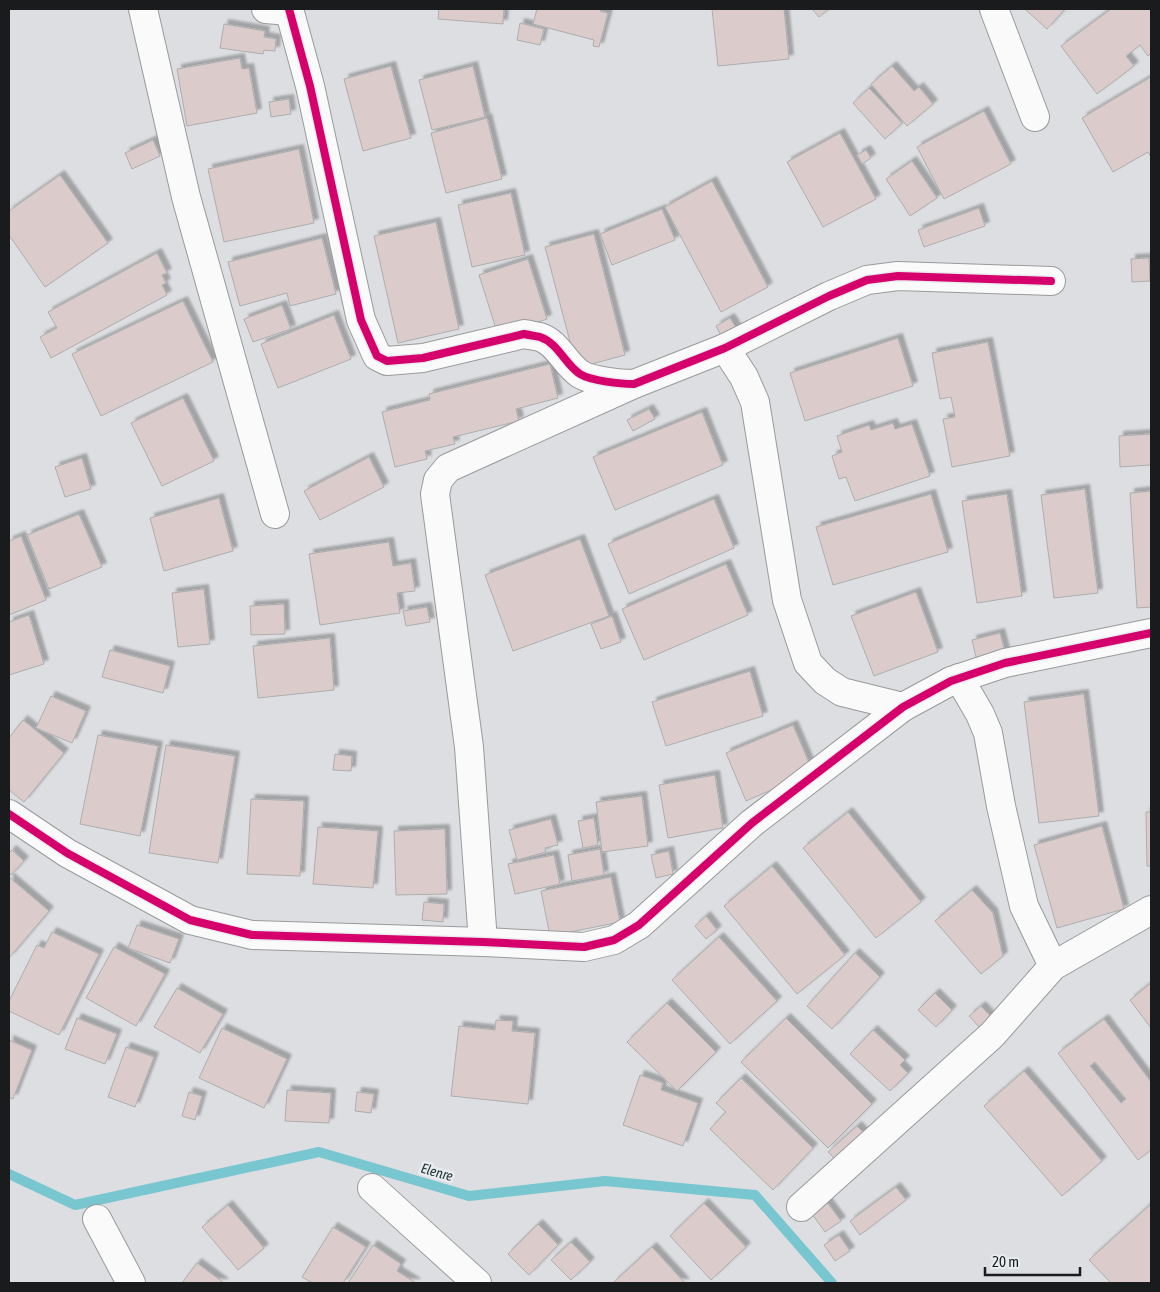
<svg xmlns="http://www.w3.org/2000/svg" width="1160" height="1292" font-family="'Asap Condensed',sans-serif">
<defs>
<filter id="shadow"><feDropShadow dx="4.5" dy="-4.5" stdDeviation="1" flood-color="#0004"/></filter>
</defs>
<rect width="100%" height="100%" fill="#dcdee1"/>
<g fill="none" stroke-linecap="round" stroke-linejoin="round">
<path stroke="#77c6d0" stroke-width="10" d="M9,1174L75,1205L319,1152L469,1196L605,1181L755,1195L832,1283"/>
</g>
<g fill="#dbcccb" stroke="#adadae" fill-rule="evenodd" filter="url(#shadow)">
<path d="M439,9H504L503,24L438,19Z"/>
<path d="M537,9H601L600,11L608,13L599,47L593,46L594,40L533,24Z"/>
<path d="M712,9H784L789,59L718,66Z"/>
<path d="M812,9H829L819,17Z"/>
<path d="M1025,9H1065L1047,29Z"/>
<path d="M1111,9H1151V53L1148,56L1140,45L1126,56L1134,66L1097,94L1061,46Z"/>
<path d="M520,23L544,29L540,45L517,40Z"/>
<path d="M224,24L265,31L264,37L276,39L275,51L264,50L263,54L220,48Z"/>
<path d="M240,58L242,69L249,68L257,113L187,126L177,69Z"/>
<path d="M391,66L411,138L363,151L344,79Z"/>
<path d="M473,66L485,117L432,130L419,80Z"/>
<path d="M892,66L914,91L919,87L933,104L907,126L871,84Z"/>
<path d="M1151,77V157L1148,152L1113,172L1082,118Z"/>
<path d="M869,88L902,123L885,139L853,103Z"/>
<path d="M289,99L291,114L271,117L269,102Z"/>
<path d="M984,111L1011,164L944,199L917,147Z"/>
<path d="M487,118L502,179L446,193L431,133Z"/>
<path d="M840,133L876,199L823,227L787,162Z"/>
<path d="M153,140L160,156L132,169L125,153Z"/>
<path d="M299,149L314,223L224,242L208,169Z"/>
<path d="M866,150L871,158L862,164L857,155Z"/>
<path d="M912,161L937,198L910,216L886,179Z"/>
<path d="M60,175L108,243L45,287L9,235V211Z"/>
<path d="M712,181L768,287L721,312L665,207Z"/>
<path d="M511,193L525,255L472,267L458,205Z"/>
<path d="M979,208L985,226L924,247L918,230Z"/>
<path d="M662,209L675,240L612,265L600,234Z"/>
<path d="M436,222L459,329L398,343L374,236Z"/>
<path d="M594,234L625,355L577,368L545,247Z"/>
<path d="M322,238L336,294L290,306L287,293L240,306L228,262Z"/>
<path d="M157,253L167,273L162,275L166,283L162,285L167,295L51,358L40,337L57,328L48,312Z"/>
<path d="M1149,258L1150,281L1132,282L1131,259Z"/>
<path d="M528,259L547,319L498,335L479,275Z"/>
<path d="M183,301L213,362L101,416L72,354Z"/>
<path d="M282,305L291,329L253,342L244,319Z"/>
<path d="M334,315L351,359L278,388L261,344Z"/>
<path d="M730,318L740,334L725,343L716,326Z"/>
<path d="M898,338L913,386L805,421L790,373Z"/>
<path d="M988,342L1010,456L952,467L943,419L955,417L951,397L940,399L932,353Z"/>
<path d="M550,364L558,398L516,409L519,421L453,437L455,444L425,451L427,459L395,467L382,412L430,400L429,394Z"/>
<path d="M183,398L214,461L162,486L131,423Z"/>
<path d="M649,409L655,419L633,431L627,420Z"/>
<path d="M702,412L723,465L615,510L593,457Z"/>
<path d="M893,423L895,429L912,424L930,476L855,501L846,477L839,479L832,456L842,452L837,436L869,425L871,430Z"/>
<path d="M1151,434V465L1120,467L1119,436Z"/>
<path d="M369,457L384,487L320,520L304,491Z"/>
<path d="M82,458L91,489L65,497L55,467Z"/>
<path d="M1085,489L1098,593L1054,598L1041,495Z"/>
<path d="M1151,491V607L1137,608L1130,493Z"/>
<path d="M931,494L948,552L833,585L816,527Z"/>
<path d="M1007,494L1022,596L977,603L962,501Z"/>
<path d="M219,498L233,551L164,571L150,518Z"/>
<path d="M714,499L734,548L629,594L608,544Z"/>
<path d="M79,514L102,567L49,589L27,535Z"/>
<path d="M21,536L46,600L9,615V541Z"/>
<path d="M580,539L609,616L513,651L485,575Z"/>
<path d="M389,542L393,566L411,563L415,591L397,593L400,613L320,625L309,554Z"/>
<path d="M726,564L748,615L644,660L622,609Z"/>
<path d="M204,589L210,644L178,647L172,593Z"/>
<path d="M916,592L938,652L874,676L851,616Z"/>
<path d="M284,604L285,634L251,635L250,606Z"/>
<path d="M427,607L430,622L406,626L403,611Z"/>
<path d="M29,615L44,664L9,675V622Z"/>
<path d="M612,616L621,642L601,649L591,624Z"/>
<path d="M1000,633L1007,659L978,666L972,640Z"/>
<path d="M330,638L334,690L258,698L253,646Z"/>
<path d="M110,650L170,666L163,693L102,677Z"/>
<path d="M750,671L763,716L666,746L652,702Z"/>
<path d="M1084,694L1099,816L1039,823L1024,702Z"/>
<path d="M51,696L86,711L72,743L36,728Z"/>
<path d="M23,720L64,753L24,802L9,790V738Z"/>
<path d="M793,725L813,772L746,801L726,753Z"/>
<path d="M98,735L158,746L140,836L80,824Z"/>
<path d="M166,745L235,756L218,863L149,853Z"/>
<path d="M335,754L352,756L351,771L333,770Z"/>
<path d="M715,775L723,828L668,838L659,785Z"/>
<path d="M642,796L648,846L602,852L596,802Z"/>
<path d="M251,799L304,801L300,876L247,874Z"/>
<path d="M848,812L921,902L876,938L803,848Z"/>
<path d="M1146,812H1151V866H1147Z"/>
<path d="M594,818L598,845L583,848L578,821Z"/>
<path d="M551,819L558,845L545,848L546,852L517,860L509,830Z"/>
<path d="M1102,826L1124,909L1057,928L1034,845Z"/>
<path d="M318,827L378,831L373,888L313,884Z"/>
<path d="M445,829L447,894L396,895L394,831Z"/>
<path d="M600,849L604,875L572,881L568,855Z"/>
<path d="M12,850L24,861L11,875L9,873V853Z"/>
<path d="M669,851L673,874L656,878L651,855Z"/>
<path d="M554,855L560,884L515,894L508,864Z"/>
<path d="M772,866L845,955L797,994L724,906Z"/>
<path d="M9,877L49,911L9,958Z"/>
<path d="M611,877L620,922L550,936L541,891Z"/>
<path d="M972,890L993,913L1003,956L981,974L935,921Z"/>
<path d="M424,902L444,904L443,922L422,920Z"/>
<path d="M706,916L717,930L706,939L695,926Z"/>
<path d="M137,925L179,939L170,963L128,948Z"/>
<path d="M52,932L99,954L59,1035L9,1011V1001L37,945L44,948Z"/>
<path d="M719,937L777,1001L730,1044L672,980Z"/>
<path d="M114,947L165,974L136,1026L86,998Z"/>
<path d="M855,953L880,977L832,1029L807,1006Z"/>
<path d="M1151,983V1028L1130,1000Z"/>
<path d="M177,988L223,1014L200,1053L154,1027Z"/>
<path d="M935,993L952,1010L936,1027L918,1010Z"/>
<path d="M667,1003L716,1052L677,1091L627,1042Z"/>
<path d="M981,1006L993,1019L981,1029L969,1016Z"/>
<path d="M77,1018L117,1034L105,1064L65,1049Z"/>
<path d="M786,1018L872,1104L828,1148L741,1062Z"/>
<path d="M1104,1019L1151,1082V1150L1138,1160L1058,1053ZM1095,1062L1126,1099L1121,1103L1090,1066Z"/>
<path d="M496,1020L513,1021L512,1031L535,1033L528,1104L451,1096L459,1026L495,1030Z"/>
<path d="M222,1028L287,1059L264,1108L199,1078Z"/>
<path d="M873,1030L905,1060L900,1065L908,1073L890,1091L850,1054Z"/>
<path d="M9,1040L32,1050L13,1099L9,1097Z"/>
<path d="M126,1047L154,1057L135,1107L108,1097Z"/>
<path d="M1024,1071L1102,1161L1062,1196L984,1106Z"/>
<path d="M640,1075L663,1083L661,1090L698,1103L683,1146L623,1125Z"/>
<path d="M741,1078L813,1148L773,1190L710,1129L726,1112L716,1103Z"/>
<path d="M287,1090L331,1093L329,1123L285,1121Z"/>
<path d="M189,1092L202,1096L195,1120L182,1116Z"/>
<path d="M357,1092L374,1094L371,1113L355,1111Z"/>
<path d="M857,1126L869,1138L840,1164L828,1152Z"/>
<path d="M896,1187L906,1200L860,1235L850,1221Z"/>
<path d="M827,1202L841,1221L825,1232L812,1214Z"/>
<path d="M704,1203L746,1247L711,1280L670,1236Z"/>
<path d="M1151,1204V1283H1111L1089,1260Z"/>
<path d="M228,1205L264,1248L238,1270L202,1227Z"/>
<path d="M538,1224L558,1245L529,1275L508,1254Z"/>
<path d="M333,1227L366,1247L343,1283H313L302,1277Z"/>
<path d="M839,1235L850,1251L835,1261L824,1245Z"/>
<path d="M571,1242L590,1262L571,1280L551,1260Z"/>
<path d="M373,1245L401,1264L397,1271L416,1283H348Z"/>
<path d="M652,1247L685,1283H613Z"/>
<path d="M197,1263L224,1283H182Z"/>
</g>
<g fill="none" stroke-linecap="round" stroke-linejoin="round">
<defs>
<g id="minor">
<path d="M143,9L186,197L275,514"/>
<path d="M266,9L289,11"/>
<path d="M289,9L310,86L361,320L377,356L387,361L423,358L524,334C529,335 535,336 540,337C558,343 565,364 580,374C591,381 621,384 634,384L725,348L829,296L867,280L898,276L1051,281"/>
<path d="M994,9L1035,117"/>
<path d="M725,348L744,377L755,402L787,600L808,663L825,681L842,692L903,707"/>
<path d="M959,678L980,714L988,733L1001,806L1024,906L1053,966"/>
<path d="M9,814L67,853L190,920L252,935L483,942L584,947L614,940L639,925L752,823L903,707L951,681L1005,663L1151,633"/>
<path d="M483,942L469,747L435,494L438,480L448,468L634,384"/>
<path d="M372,1188L477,1283"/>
<path d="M801,1207L992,1035L1053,966L1151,910"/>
<path d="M97,1219L131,1283"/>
</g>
</defs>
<use href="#minor" stroke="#989a9c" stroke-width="30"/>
<use href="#minor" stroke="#fafafa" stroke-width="28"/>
<defs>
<g id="cycleway">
<path d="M289,9L310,86L361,320L377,356L387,361L423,358L524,334C529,335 535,336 540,337C558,343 565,364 580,374C591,381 621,384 634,384L725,348L829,296L867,280L898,276L1051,281"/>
<path d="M9,814L67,853L190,920L252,935L483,942L584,947L614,940L639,925L752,823L903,707L951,681L1005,663L1151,633"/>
</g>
</defs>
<use href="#cycleway" stroke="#e8ecef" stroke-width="11"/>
<use href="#cycleway" stroke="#d6006c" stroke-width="8"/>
</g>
<g text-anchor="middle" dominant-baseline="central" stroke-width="5" stroke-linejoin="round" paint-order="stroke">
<g font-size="14" font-style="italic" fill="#1c3033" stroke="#e8ecef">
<text transform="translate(437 1172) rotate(16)">Elenre</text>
</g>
</g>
<rect width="1160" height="1292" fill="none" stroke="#1a1b1d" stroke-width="20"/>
<path d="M985 1267v8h95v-8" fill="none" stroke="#1a1b1d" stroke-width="2.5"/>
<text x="992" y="1267" font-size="15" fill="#1a1b1d" stroke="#e8ecef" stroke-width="4" paint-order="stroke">20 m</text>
</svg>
